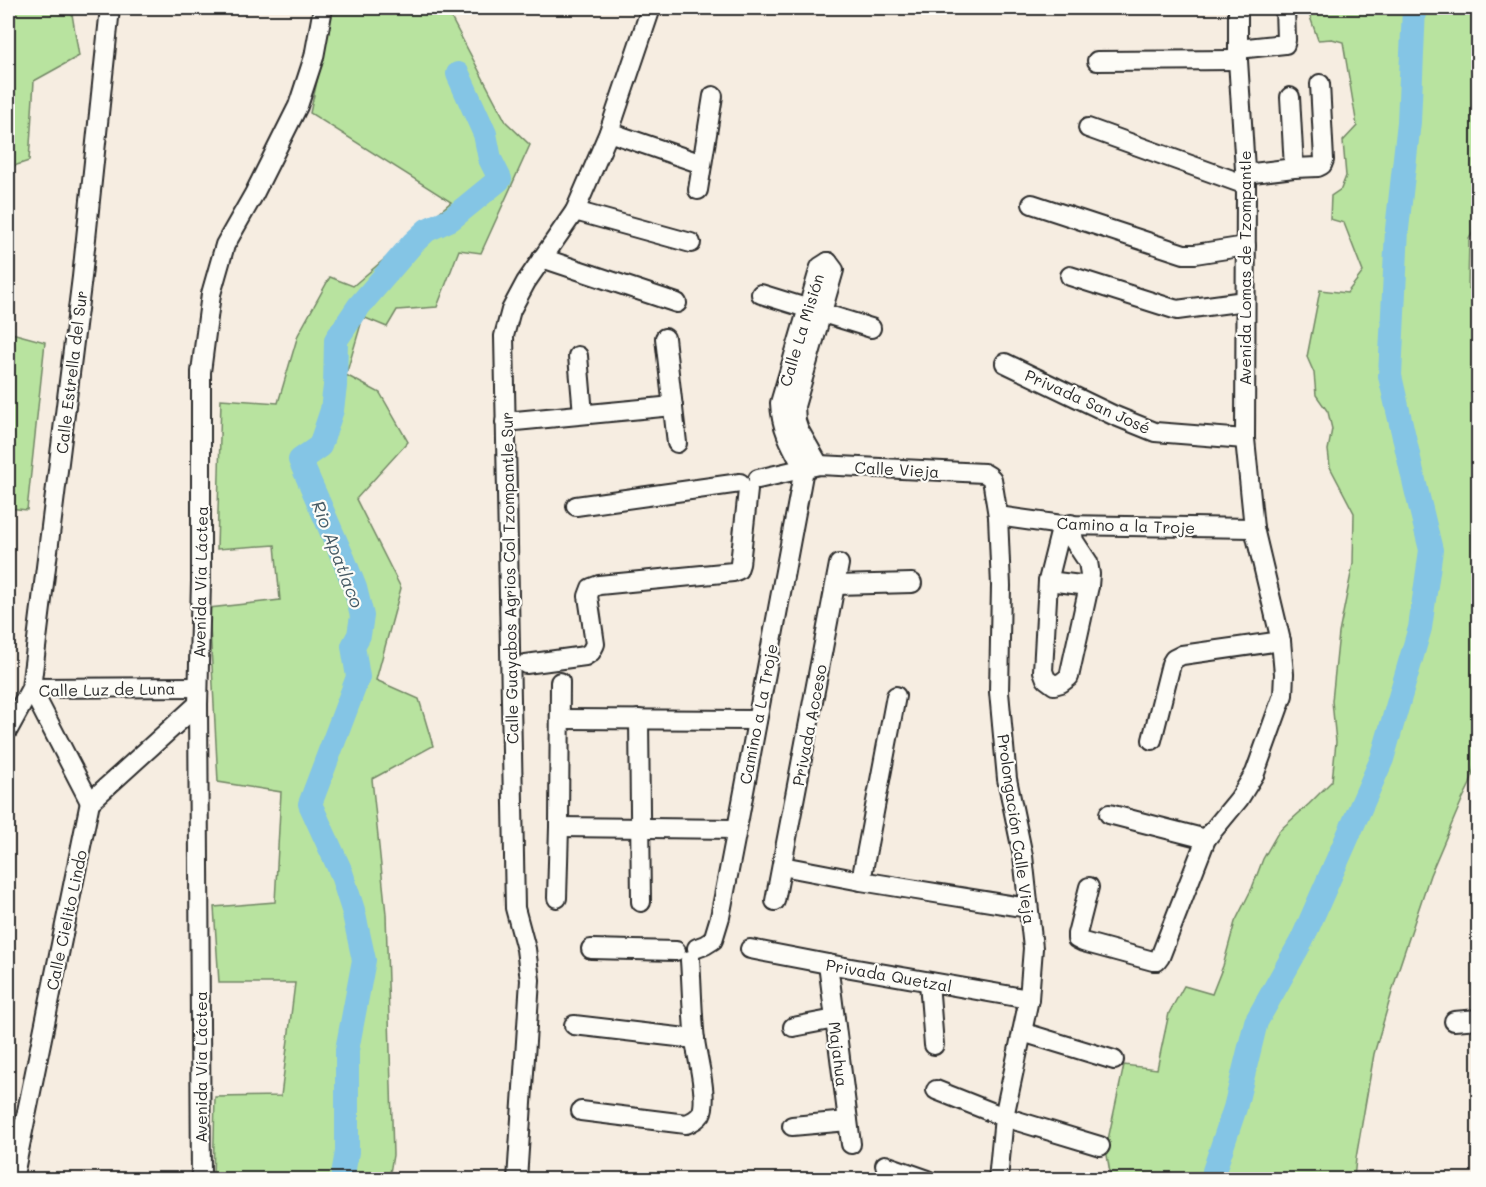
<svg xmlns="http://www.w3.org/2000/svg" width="1486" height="1187" font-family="Mali,sans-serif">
<rect width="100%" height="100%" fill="#f6ede1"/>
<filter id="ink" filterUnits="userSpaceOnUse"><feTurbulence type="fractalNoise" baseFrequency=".0167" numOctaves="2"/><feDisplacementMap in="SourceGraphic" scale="12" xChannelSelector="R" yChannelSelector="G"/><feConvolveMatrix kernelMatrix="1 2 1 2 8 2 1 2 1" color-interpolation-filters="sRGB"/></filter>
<g filter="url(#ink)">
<g fill="#b8e39f" stroke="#728765" stroke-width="1.5">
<path d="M8,8H71L79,56L34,81L29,161L8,168Z"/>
<path d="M333,8H446L506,122L530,145L481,253L459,250L437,307L397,310L387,327L363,317L346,375L380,393L408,442L356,499L401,588L376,680L419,699L433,746L372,779L386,914L393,1155L389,1179H213L215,1097L281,1096L295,983H219L214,907L275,902L281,792L218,782L209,608L280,600L275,545L217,549L221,399L278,403L298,335L330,277L353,286L451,202L310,113Z"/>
<path d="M1307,8H1478V224L1469,239L1468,288L1478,292V753L1470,784L1462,800L1430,875L1399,968L1374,1054L1356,1158L1354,1179H1111L1106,1149L1124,1065L1157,1069L1169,1013L1184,986L1212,994L1223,966L1235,922L1252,888L1263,859L1279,831L1309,804L1332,781L1336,742L1332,701L1339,633L1353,564L1354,513L1330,467L1328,450L1332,429L1328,412L1316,395L1314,373L1307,357L1320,290L1347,293L1363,272L1344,223L1330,219L1331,196L1341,189L1346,176L1343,141L1357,126L1343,42L1332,39L1318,40Z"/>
<path d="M8,332L45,342L27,510L8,508Z"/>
</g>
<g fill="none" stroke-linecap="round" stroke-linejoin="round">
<g stroke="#84c5e5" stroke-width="24">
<path d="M342,1180L347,1152V1050L364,960L353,910L341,872L310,804L358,677L353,646L359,635L362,616L355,588L343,558L300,460L320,446L332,410L335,386L336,340L359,306L413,243L427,230L451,219L500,179L490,159L485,134L458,74"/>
<path d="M1213,1180L1214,1171L1235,1108L1256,1022L1302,940L1382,759L1420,628L1431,550L1416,489L1390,376L1397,229L1409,122L1414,8"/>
</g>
<defs>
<g id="minor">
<path d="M1238,49L1285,44L1286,40L1285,8"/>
<path d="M1097,61L1238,60"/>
<path d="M1290,97L1294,168"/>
<path d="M1088,128L1246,185"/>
<path d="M609,132L702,164"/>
<path d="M1245,174L1294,168L1318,167L1322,165L1324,160L1320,84"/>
<path d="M698,190L713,96"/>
<path d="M1032,204L1184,254H1195L1246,246"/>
<path d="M575,211L691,243"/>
<path d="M542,258L677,303"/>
<path d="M1070,276L1177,310L1245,301"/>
<path d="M761,294L871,328"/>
<path d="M665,338L677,443"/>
<path d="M578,356L583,414"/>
<path d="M1005,363L1113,415L1155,432L1245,439"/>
<path d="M505,422L673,406"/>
<path d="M819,465L799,430L796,421L795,406L834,270L828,262"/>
<path d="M804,469C792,447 781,429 780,403L820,267L828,262"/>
<path d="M758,479L819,465L984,473L989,476L992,479L998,516L1001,586L999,692L1007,779L1023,856L1033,948L1029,999L1004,1117L998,1180"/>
<path d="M576,506L740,483"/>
<path d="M998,516L1062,525L1254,528"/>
<path d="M1062,525L1048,581L1043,671L1046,679L1054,685L1061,683L1069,677L1089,586L1090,574L1088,562L1074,541L1071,524"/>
<path d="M1048,581L1089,586"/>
<path d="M836,585L912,583"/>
<path d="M526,664L585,656L591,652L595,644L588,596L591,588L599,585L733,572L738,570L740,564L748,490"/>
<path d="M560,719L757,720"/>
<path d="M639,719L641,902"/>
<path d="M8,730L31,688L82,277L110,8"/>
<path d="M1152,740L1171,664L1174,659L1182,655L1281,641"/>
<path d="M90,802L31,688L198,687"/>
<path d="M1109,814L1206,839"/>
<path d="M559,827L737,829"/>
<path d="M782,866L861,881L1028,908"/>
<path d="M861,881L896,696"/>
<path d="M1089,887L1077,934V939L1083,942L1153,961H1157L1160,957L1206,839L1239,799L1255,773L1283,695L1284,674L1281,641L1254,528L1245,439L1246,185L1238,60V8"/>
<path d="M557,898L559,827L560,682"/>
<path d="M775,901L839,564"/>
<path d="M697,948L705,945L713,940L720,917L737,829L804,469"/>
<path d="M591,949L676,951"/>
<path d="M750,949L828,964L1029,999"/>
<path d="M828,964L851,1144"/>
<path d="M929,982L934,1045"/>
<path d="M1454,1021L1478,1019"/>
<path d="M574,1025L695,1039"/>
<path d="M793,1027L835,1019"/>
<path d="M1022,1032L1114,1060"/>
<path d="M936,1090L1004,1117L1100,1146"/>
<path d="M581,1111L686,1124C692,1122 697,1120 701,1114C709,1099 697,1058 695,1040C692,1014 692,987 690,960"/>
<path d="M792,1126L848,1121"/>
<path d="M885,1165L928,1180"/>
<path d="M13,1180L90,802L198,704"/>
<path d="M201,1180L198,704L201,581V372L211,294L225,245L254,194L298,106L314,57L323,8"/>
<path d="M517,1180L530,980L526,949L515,908L504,336L511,310L526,282L575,211L609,132L651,8"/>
</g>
</defs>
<use href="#minor" stroke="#2b2b2b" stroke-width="22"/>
<use href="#minor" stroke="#fdfcf7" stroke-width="18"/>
</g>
</g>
<g text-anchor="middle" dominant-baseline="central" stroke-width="4.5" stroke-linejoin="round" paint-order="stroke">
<g font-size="16" fill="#2b2b2b" stroke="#fdfcf7">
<text transform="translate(1244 268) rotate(-90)">Avenida Lomas de Tzompantle</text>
<text transform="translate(801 330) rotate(-73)">Calle La Misión</text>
<text transform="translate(71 372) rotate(-83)">Calle Estrella del Sur</text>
<text transform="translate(1088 401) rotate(24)">Privada San José</text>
<text transform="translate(897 469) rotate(3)">Calle Vieja</text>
<text transform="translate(1126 525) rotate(2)">Camino a la Troje</text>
<text transform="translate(509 578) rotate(-91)">Calle Guayabos Agrios Col Tzompantle Sur</text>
<text transform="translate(200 582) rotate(-89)">Avenida Vía Láctea</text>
<text transform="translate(107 689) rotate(-1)">Calle Luz de Luna</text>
<text transform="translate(758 714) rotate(-79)">Camino a La Troje</text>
<text transform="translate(809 725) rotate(-79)">Privada Acceso</text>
<text transform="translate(1017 829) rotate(82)">Prolongación Calle Vieja</text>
<text transform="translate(66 920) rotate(-78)">Calle Cielito Lindo</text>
<text transform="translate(889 975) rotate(10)">Privada Quetzal</text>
<text transform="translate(839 1054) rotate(83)">Majahua</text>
<text transform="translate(200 1067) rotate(-90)">Avenida Vía Láctea</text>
</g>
<g font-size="18" font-style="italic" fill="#465963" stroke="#fdfcf7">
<text transform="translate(338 554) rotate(69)">Rio Apatlaco</text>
</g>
</g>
<rect width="1486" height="1187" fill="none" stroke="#fdfcf7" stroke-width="30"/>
<rect x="15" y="15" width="1456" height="1157" fill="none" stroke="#2b2b2b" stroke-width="2" filter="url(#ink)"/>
</svg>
